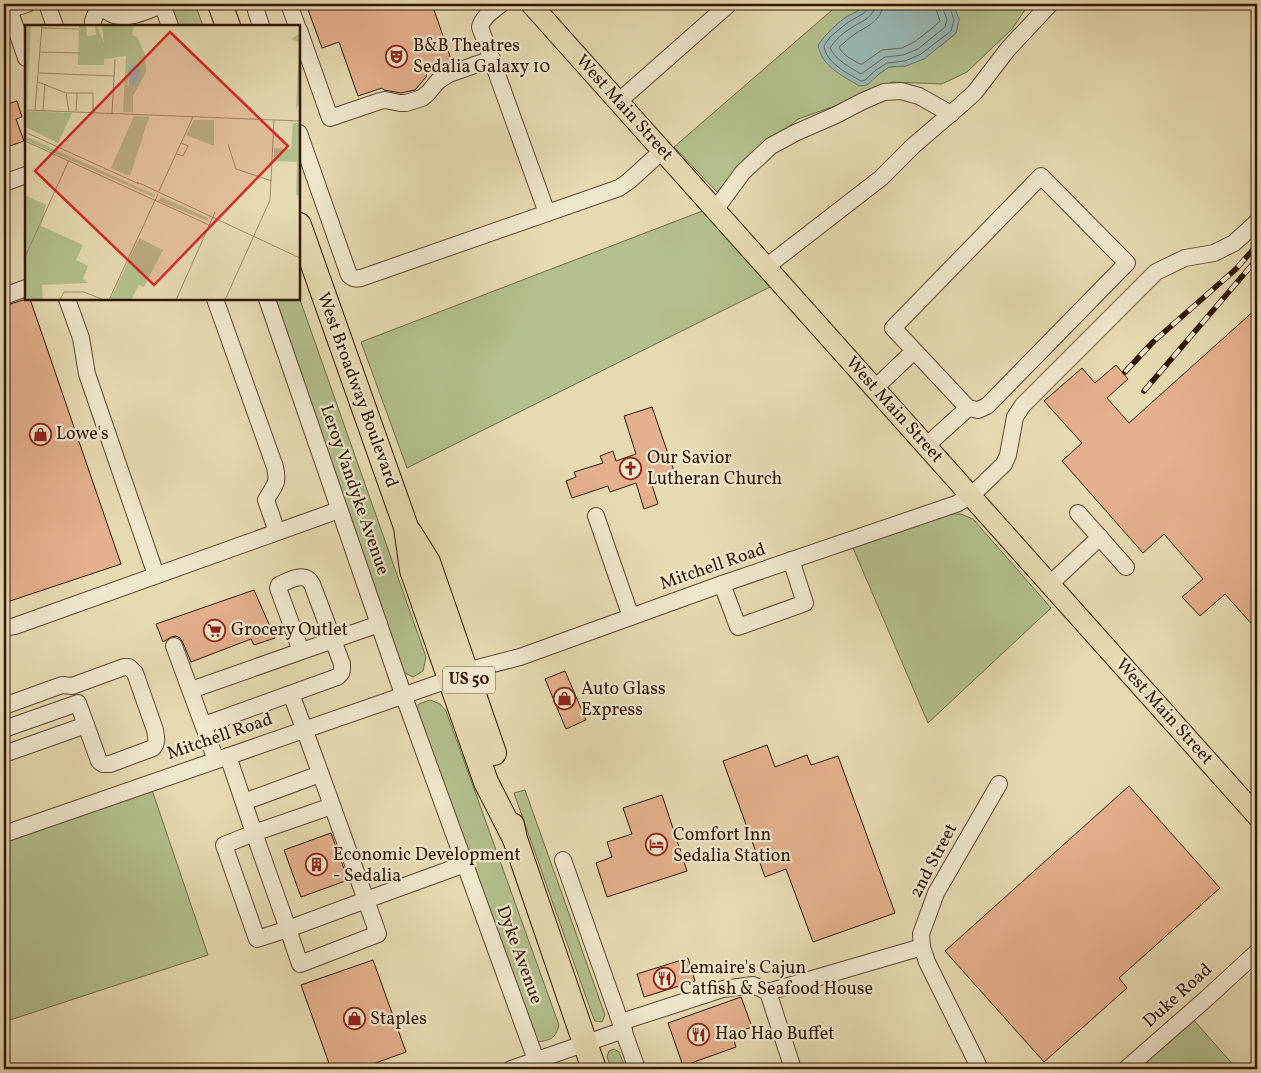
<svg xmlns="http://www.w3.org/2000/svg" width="1261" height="1073" font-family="Vollkorn,serif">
<rect width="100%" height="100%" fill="#e6dab1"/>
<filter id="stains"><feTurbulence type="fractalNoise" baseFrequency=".004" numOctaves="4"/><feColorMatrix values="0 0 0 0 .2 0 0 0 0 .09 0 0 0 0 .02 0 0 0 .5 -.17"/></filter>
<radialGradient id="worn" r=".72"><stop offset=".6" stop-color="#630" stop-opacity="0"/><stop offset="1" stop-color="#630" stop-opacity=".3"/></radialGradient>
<g fill="#b3c08d" stroke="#726c4a">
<path d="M165,4H195L203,26H172Z"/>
<path d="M839,4H866L860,10L845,19L879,74L889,67L906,66L942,45L956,33L959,19L953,4H1029L1012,29L967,72L942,84L892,82L846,102L798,119L746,162L717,192L674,147Z"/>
<path d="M705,210L770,287L407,468L361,342Z"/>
<path d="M299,297L426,657L423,671L413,677L403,672L269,299H299Z"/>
<path d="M951,514H961L973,519L1051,608L928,723L853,548Z"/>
<path d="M430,700L440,704L446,711L559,1025C555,1039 551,1040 537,1042L415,710L419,704Z"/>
<path d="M152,790L208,955L4,1022V842Z"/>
<path d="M525,790L605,1015L602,1022L595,1021L592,1014L514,793Z"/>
<path d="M1191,1017L1237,1069H1132Z"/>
<path d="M614,1049L619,1052L626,1069H612L607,1057L609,1051Z"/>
</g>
<path fill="#99b8b5" stroke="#6f786f" d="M866,4H953L959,19L956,33L924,59L906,66L889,67L879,74L867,85L859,86C842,75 822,67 818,45C826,34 835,25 846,17C854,13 860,10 866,4Z"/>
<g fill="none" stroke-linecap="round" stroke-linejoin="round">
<g stroke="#65685e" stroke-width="1">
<path d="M869,4L868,8L864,13L847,23L830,37L824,46C826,63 847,73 861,81L865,80L876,70L887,63L905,61L921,54L951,31L954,20L949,4"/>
<path d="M875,4C875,18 861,21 851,28C843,33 835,40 830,48C835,60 850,67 861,74L885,57L903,55L918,49L945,27L947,20L943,9V4"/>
<path d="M883,4C882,21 867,26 855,34C849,38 844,43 839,47C842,55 853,60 860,64H862L882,50L902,48L914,42L930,30L940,21L936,9L935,4"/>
</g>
</g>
<g fill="#e4b08d" stroke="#311706">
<path d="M306,4H432L452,62L427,72L426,77L415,90L401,93L384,90L382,88L358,96L339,42L322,48Z"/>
<path d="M17,101L22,117L16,119L24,141L4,148V105Z"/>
<path d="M26,299H30L121,564L4,603V306Z"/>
<path d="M1257,308V630L1225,594L1200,616L1182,597L1203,579L1164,534L1143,553L1062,461L1082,443L1044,401L1082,368L1095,383L1116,365L1128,379L1107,398L1129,423Z"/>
<path d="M652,407L675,474L651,482L658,504L644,509L636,483L610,492L608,486L572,498L566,481L576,477L574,472L603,463L600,456L613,451L616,461L636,454L624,416Z"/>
<path d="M254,590L275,638L254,645L251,639L191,662L183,643L180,638L176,636L171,637L163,642L156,624Z"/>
<path d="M565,671L586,720L566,729L545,679Z"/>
<path d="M767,745L775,767L807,755L811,765L838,756L895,913L813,942L786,869L765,877L723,761Z"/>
<path d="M1129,786L1220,888L1119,978L1127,988L1044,1062L945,951Z"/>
<path d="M662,795L687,871L607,897L596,863L612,857L607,842L632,834L623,808Z"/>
<path d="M331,833L348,880L301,897L284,850Z"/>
<path d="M688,958L695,981L644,997L637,974Z"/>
<path d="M373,960L406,1052L359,1069H331L301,985Z"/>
<path d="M741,997L752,1027L732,1034L736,1047L683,1066L668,1023Z"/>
</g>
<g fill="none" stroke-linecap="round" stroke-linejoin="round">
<defs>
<g id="minor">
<path d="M47,4L55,26"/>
<path d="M97,4C102,7 108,13 114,15C128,20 149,10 162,5"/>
<path d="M162,4L170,26"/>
<path d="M254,4L261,26"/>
<path d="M289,4L297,26"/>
<path d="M501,4C493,11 483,16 480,27L547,213"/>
<path d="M9,9L26,58"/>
<path d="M4,11L27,4"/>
<path d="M93,26V21L99,5"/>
<path d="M299,30L330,118L380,101L385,100L400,103H406L422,98L428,93L438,81L449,74L492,59"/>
<path d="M618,102L729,4"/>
<path d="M299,133L349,275C353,279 355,279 361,278L619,188L629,181L662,151"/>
<path d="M4,183L26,175"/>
<path d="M715,210L743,172L771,146L795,133L836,115L863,101L884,92L901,91L919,96L951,114"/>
<path d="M766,267L881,178L913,146L962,104L975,92L1008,49L1050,4"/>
<path d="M4,296L26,288"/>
<path d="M67,299L81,338L87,374L156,575"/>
<path d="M215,299L275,467C279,485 274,485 266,500L277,532"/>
<path d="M267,299L403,694L536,1060"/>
<path d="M875,388L914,351"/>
<path d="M926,446L968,408L978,410L987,406L1127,263L1041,176L893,328L968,408"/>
<path d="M1078,513L1126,567"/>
<path d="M596,516L631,617"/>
<path d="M722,584L738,627L805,603L791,560"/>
<path d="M1050,584L1100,537"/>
<path d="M4,628L15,626L339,510"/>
<path d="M174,646L216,760"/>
<path d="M466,671L520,657L722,584L956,504L971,496L1004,464L1008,455L1015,417L1023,405L1156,272L1185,258L1214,253L1234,243L1257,222"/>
<path d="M191,690L379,624"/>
<path d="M291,694C317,762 341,831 366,900L288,929L254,833L332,806"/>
<path d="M4,706L62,685L72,686L124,667H129L135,673L155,730C156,737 158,742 153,748L110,764H103L99,761L78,703L4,729"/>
<path d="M204,725L337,677C343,673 342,670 342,664L312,584C305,571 290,580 279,585L278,588L301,651"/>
<path d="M4,754L86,725"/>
<path d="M228,756L254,833L224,845L257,939L288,929L300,964L378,934L366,900L465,864"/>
<path d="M244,802L320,774"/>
<path d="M4,834L451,679"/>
<path d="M563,860L637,1069"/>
<path d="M621,1022L723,989L753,985L768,992"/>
<path d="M511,1069L624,1030"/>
<path d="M793,1069L768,992L922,947"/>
<path d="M980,1069L927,962L922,947L921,934L936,893L999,784"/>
<path d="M1126,1069L1207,998L1257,952"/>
</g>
<path id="major" d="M531,4L1257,816"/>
<g id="highway">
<path d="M220,4L228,26"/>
<path d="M299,225L406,527L412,570L486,782L515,839"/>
<path d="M410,533L428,562L494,753"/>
<path d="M512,825L515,839L594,1069"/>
</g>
</defs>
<use href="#minor" stroke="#5e4831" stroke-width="18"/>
<use href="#major" stroke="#311706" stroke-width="22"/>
<use href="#highway" stroke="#311706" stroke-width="26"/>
<use href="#minor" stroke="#efe7cc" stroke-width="16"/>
<use href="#major" stroke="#e6dab1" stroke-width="20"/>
<use href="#highway" stroke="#e6dab1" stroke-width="24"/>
<defs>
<g id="rail">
<path d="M1125,372L1153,342L1236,269L1257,245"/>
<path d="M1144,391L1257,259"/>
</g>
</defs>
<use href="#rail" stroke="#311706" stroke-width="5.5"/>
<use href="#rail" stroke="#efe7cc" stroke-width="4" stroke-dasharray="11" stroke-linecap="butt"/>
</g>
<defs>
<symbol id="theatre-ring" viewBox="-11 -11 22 22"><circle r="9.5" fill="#efe7cc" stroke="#8f2418" stroke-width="1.5"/><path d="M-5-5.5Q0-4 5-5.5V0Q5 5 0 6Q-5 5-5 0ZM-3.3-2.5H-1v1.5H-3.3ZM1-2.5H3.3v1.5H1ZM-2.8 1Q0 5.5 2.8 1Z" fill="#8f2418"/></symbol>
<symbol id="shop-ring" viewBox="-11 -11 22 22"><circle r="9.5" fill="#efe7cc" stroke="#8f2418" stroke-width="1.5"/><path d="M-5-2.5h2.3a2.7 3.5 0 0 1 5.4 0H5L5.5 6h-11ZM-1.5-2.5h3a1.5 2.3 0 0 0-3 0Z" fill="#8f2418"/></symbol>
<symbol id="church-ring" viewBox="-11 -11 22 22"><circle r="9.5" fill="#efe7cc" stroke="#8f2418" stroke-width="1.5"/><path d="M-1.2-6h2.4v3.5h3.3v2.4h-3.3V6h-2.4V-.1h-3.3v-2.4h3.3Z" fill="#8f2418"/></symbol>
<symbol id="supermarket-ring" viewBox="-11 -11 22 22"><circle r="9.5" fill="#efe7cc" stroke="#8f2418" stroke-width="1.5"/><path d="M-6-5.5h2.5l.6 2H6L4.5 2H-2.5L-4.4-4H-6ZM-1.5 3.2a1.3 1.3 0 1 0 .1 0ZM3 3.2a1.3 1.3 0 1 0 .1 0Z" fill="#8f2418"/></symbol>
<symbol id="hotel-ring" viewBox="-11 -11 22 22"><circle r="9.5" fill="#efe7cc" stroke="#8f2418" stroke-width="1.5"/><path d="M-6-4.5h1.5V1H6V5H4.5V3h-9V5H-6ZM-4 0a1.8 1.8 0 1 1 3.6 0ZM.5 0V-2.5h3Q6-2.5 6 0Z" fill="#8f2418"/></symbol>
<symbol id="building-ring" viewBox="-11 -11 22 22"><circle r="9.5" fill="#efe7cc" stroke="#8f2418" stroke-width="1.5"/><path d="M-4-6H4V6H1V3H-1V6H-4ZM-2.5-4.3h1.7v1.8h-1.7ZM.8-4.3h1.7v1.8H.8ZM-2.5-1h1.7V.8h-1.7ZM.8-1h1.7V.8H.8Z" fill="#8f2418"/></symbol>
<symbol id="restaurant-ring" viewBox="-11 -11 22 22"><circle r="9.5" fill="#efe7cc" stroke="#8f2418" stroke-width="1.5"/><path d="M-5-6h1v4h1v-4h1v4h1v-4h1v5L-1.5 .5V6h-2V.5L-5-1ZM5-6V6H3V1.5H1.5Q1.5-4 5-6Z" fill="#8f2418"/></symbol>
</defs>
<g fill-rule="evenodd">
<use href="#theatre-ring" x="384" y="44" width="25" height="25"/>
<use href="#shop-ring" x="28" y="422" width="25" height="25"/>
<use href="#church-ring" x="618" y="456" width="25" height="25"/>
<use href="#supermarket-ring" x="202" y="618" width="25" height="25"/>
<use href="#shop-ring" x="552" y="686" width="25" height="25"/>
<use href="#hotel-ring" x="644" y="832" width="25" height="25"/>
<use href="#building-ring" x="304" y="852" width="25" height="25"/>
<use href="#restaurant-ring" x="652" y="966" width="25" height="25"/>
<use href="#shop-ring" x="342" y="1006" width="25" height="25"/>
<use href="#restaurant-ring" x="686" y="1022" width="25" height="25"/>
</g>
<g text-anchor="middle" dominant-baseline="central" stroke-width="4.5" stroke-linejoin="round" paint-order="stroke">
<rect fill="#efe7cc" stroke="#6a5541" stroke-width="1" x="443" y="666.5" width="52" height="27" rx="4"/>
<g font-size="16" font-weight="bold" fill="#311706">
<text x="469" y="680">US 50</text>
</g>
<g font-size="18" fill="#311706" stroke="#efe7cc" text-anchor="start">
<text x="413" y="46">B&amp;B Theatres<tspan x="413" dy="21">Sedalia Galaxy 10</tspan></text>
<text x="56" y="434">Lowe's</text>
<text x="647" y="458">Our Savior<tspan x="647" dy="21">Lutheran Church</tspan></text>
<text x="231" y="630">Grocery Outlet</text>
<text x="581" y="689">Auto Glass<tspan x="581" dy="21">Express</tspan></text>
<text x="673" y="835">Comfort Inn<tspan x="673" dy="21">Sedalia Station</tspan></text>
<text x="333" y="855">Economic Development<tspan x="333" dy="21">- Sedalia</tspan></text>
<text x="680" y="968">Lemaire's Cajun<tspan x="680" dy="21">Catfish &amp; Seafood House</tspan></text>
<text x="370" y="1019">Staples</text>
<text x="715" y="1034">Hao Hao Buffet</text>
</g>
<g font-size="18" fill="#311706" stroke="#efe7cc">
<text transform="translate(624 108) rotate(48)">West Main Street</text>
<text transform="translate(357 390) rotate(70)">West Broadway Boulevard</text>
<text transform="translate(894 410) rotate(48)">West Main Street</text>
<text transform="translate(354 490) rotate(71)">Leroy Vandyke Avenue</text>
<text transform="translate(713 567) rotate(-19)">Mitchell Road</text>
<text transform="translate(1164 712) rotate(48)">West Main Street</text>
<text transform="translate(220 737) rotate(-19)">Mitchell Road</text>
<text transform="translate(934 861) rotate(-62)">2nd Street</text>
<text transform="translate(519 955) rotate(70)">Dyke Avenue</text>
<text transform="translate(1178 996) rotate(-42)">Duke Road</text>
</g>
</g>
<g transform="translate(25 25)">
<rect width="275" height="275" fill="#e6dab1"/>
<path d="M0,0H6L2,83H0ZM54,0H61L62,11L71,10L70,0H72L79,19L77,0H109L107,10L112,12L120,29L121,47L108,71V87H98L101,31L79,34V40H53ZM105,40L116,44L115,50L112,59L102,61ZM275,8L274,79L271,84L274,17L266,14ZM0,86L47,88L33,118L0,102ZM109,91L124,92L105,151L86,143ZM169,95H189V121L161,110ZM268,98H275V172L271,170L272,137L249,136V123L266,124ZM0,111L128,169L129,172L0,115ZM0,170L21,180L16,201L58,220L51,235L63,241L58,254L63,258L17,260L18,275H0ZM136,172L183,193V196L133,176ZM114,213L138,225L119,262L114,260L106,275H85Z" fill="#b3c08d" fill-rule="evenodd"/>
<path d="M111,39L116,44L115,50L111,60L104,61L103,46L105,40Z" fill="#99b8b5"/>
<path fill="none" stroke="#9e8c6d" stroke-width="1" d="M17,3L54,4M15,27L55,28M14,48L89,51M13,57L41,68H68V87M41,68L44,87M0,85L275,96M10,85L17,0M18,86L20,59M51,86L52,68M87,88L90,34M0,107L114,159M0,116L184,200M203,119L211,144L247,156M152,129L158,131L163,121L156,118M112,157L275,233M134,166L168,92M0,232L44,135M35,275L39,267H59L79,275M84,275L133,169M151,275L190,187M200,275L245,175L249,95"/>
<path fill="#d62828" fill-opacity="0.15" stroke="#d62828" stroke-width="2.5" d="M145,7L263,121L129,260L10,146Z"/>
<rect width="275" height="275" fill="none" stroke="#311706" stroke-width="2.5"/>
</g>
<rect width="1261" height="1073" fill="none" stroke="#e6dab1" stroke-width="20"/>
<rect x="5" y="5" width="1251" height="1063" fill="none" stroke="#311706" stroke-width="2.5"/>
<rect x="10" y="10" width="1241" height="1053" fill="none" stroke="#311706"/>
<rect width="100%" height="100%" filter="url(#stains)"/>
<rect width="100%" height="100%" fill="url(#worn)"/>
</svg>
